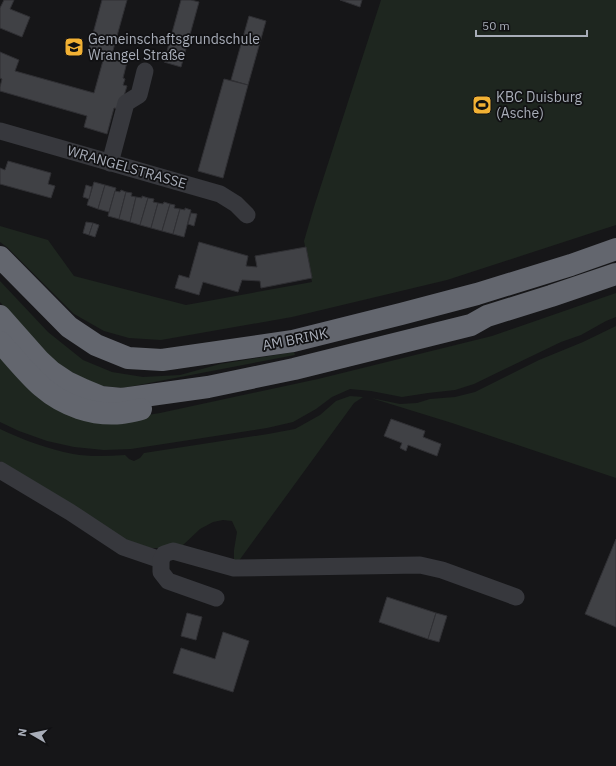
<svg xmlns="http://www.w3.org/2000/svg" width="616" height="766" font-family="'IBM Plex Sans',sans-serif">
<rect width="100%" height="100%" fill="#161618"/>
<g fill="#1e261f">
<path d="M381,0H616V225L447,280L292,317L161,340L129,338L104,331L74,314L8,248L0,242V226L48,240L74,276L186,305L312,282L304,241L314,207Z"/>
<path d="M0,281L48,332L83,360L112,372L143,377L180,375L220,364L294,352L295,355L123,388L103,386L86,381L56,362L44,350L0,302Z"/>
<path d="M616,293V317L606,321L581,335L561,342L474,384L455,390L428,393L402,397L371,391L350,389L332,397L316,409L293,422L267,428L131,449L104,450L74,447L47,441L19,431L0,422V349L123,419L160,413L318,379L492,336Z"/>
<path d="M616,326V478L452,423L371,398L400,404L417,403L430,399L455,397L475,392L539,360L583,342Z"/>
<path d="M350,396L363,397L354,403L238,562L234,560V550L237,532L232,521L223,520L213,522L200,529L182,546L163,548H150L124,539L0,461V429C23,440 48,449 73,454C90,457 108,456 125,455L129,459L134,461L140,458L144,453L268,434L295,429L320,415L336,401Z"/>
</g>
<g fill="#404145" stroke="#303034">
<path d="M4,0H14L10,9L30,17L22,37L0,28V8Z"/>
<path d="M102,0H127L112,54L128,58L123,78L125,79L123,85L127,86L120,109L114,108L107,134L84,127L87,116L0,91V87L2,79L0,78V52L19,60L15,71L94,93L104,57L88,52Z"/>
<path d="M181,0H191L199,2L181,67L164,62Z"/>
<path d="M340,0H362L360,7Z"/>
<path d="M249,16L266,21L248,85L231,80Z"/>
<path d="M224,79L248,85L223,178L198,171Z"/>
<path d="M8,161L51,173L48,184L55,186L51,198L0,184V168L5,170Z"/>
<path d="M94,182L105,185L98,209L87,205Z"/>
<path d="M86,185L92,187L89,199L83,197Z"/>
<path d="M105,185L116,188L109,212L98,209Z"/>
<path d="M121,190L126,192L119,219L108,216L115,191L120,192Z"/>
<path d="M126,192L132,193L131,196L136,197L130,222L119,219Z"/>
<path d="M142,196L148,198L140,225L130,222L136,197L142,198Z"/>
<path d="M148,198L154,199L153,202L158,203L151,228L140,225Z"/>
<path d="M164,202L170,204L162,231L151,228L158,203L163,204Z"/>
<path d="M170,204L175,205L174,208L180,209L173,234L162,231Z"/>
<path d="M185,208L191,210L184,237L173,234L180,209L185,210Z"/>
<path d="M191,213L197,214L194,226L188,224Z"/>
<path d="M86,222L93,223L89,235L83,233Z"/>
<path d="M93,223L99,225L95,237L89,235Z"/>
<path d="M199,242L248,256L246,266L257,267L255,256L306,247L312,278L261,288L260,281L242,280L238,292L203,282L199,295L175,288L179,275L189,278Z"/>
<path d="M391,419L425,431L423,437L441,444L437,456L408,445L406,451L400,448L402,443L384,436Z"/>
<path d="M616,539V627L585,614Z"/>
<path d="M387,597L436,613L428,639L379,622Z"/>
<path d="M187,613L202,617L196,640L181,636Z"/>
<path d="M436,613L447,616L439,642L428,639Z"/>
<path d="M223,632L249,641L233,692L173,673L181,648L215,659Z"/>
</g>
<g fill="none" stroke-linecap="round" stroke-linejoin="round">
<g stroke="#37383d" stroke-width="17">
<path d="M0,131L220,194L236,204L247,215"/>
<path d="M110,163L126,103L139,95L145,71"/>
<path d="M0,470L70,512L123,547L161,560"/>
<path d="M216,598L168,581L161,572V560L164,554L173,551L234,568L420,565L442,570L516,597"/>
</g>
<g stroke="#63666e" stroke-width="22">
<path d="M0,257L69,327L96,345L128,358L162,360L293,341L401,314L477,294L571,265L616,249"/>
<path d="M0,316L39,360L52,372L67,382L84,390L101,397L122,399L208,387L294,369L471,325L487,316L551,296L616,274"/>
<path d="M0,342C14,357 27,374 42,387C64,406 93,416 122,413C128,412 135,411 141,409"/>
</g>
</g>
<defs>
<symbol id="school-square" viewBox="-11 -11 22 22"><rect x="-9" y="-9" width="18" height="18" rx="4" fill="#f2b134" stroke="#111113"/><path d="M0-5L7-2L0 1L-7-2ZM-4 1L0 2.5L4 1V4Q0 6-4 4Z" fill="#111"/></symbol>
<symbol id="stadium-square" viewBox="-11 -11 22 22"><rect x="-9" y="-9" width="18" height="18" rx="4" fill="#f2b134" stroke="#111113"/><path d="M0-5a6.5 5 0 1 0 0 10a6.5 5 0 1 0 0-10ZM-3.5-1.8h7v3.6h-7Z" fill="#111"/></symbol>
</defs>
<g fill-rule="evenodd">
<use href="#school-square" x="63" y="36" width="22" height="22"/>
<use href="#stadium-square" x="471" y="94" width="22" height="22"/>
</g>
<g text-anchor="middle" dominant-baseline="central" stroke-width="3.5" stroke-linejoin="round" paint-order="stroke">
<g font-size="14" fill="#a8adb8" stroke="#111113" text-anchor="start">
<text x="88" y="39">Gemeinschaftsgrundschule<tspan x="88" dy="16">Wrangel Straße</tspan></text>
<text x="496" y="97">KBC Duisburg<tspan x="496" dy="16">(Asche)</tspan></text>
</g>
<g font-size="14" fill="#a8adb8" stroke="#111113">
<text transform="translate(127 167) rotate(16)">WRANGELSTRASSE</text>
<text transform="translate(295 339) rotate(-11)">AM BRINK</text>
</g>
</g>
<g transform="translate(32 734) rotate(279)" stroke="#111113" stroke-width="3" paint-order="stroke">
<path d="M0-3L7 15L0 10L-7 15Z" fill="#a8adb8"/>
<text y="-6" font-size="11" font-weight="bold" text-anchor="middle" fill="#a8adb8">N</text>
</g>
<path d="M476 30v6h111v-6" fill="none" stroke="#a8adb8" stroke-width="2"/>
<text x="482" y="30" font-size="12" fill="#a8adb8" stroke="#111113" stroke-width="3" paint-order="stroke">50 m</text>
</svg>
